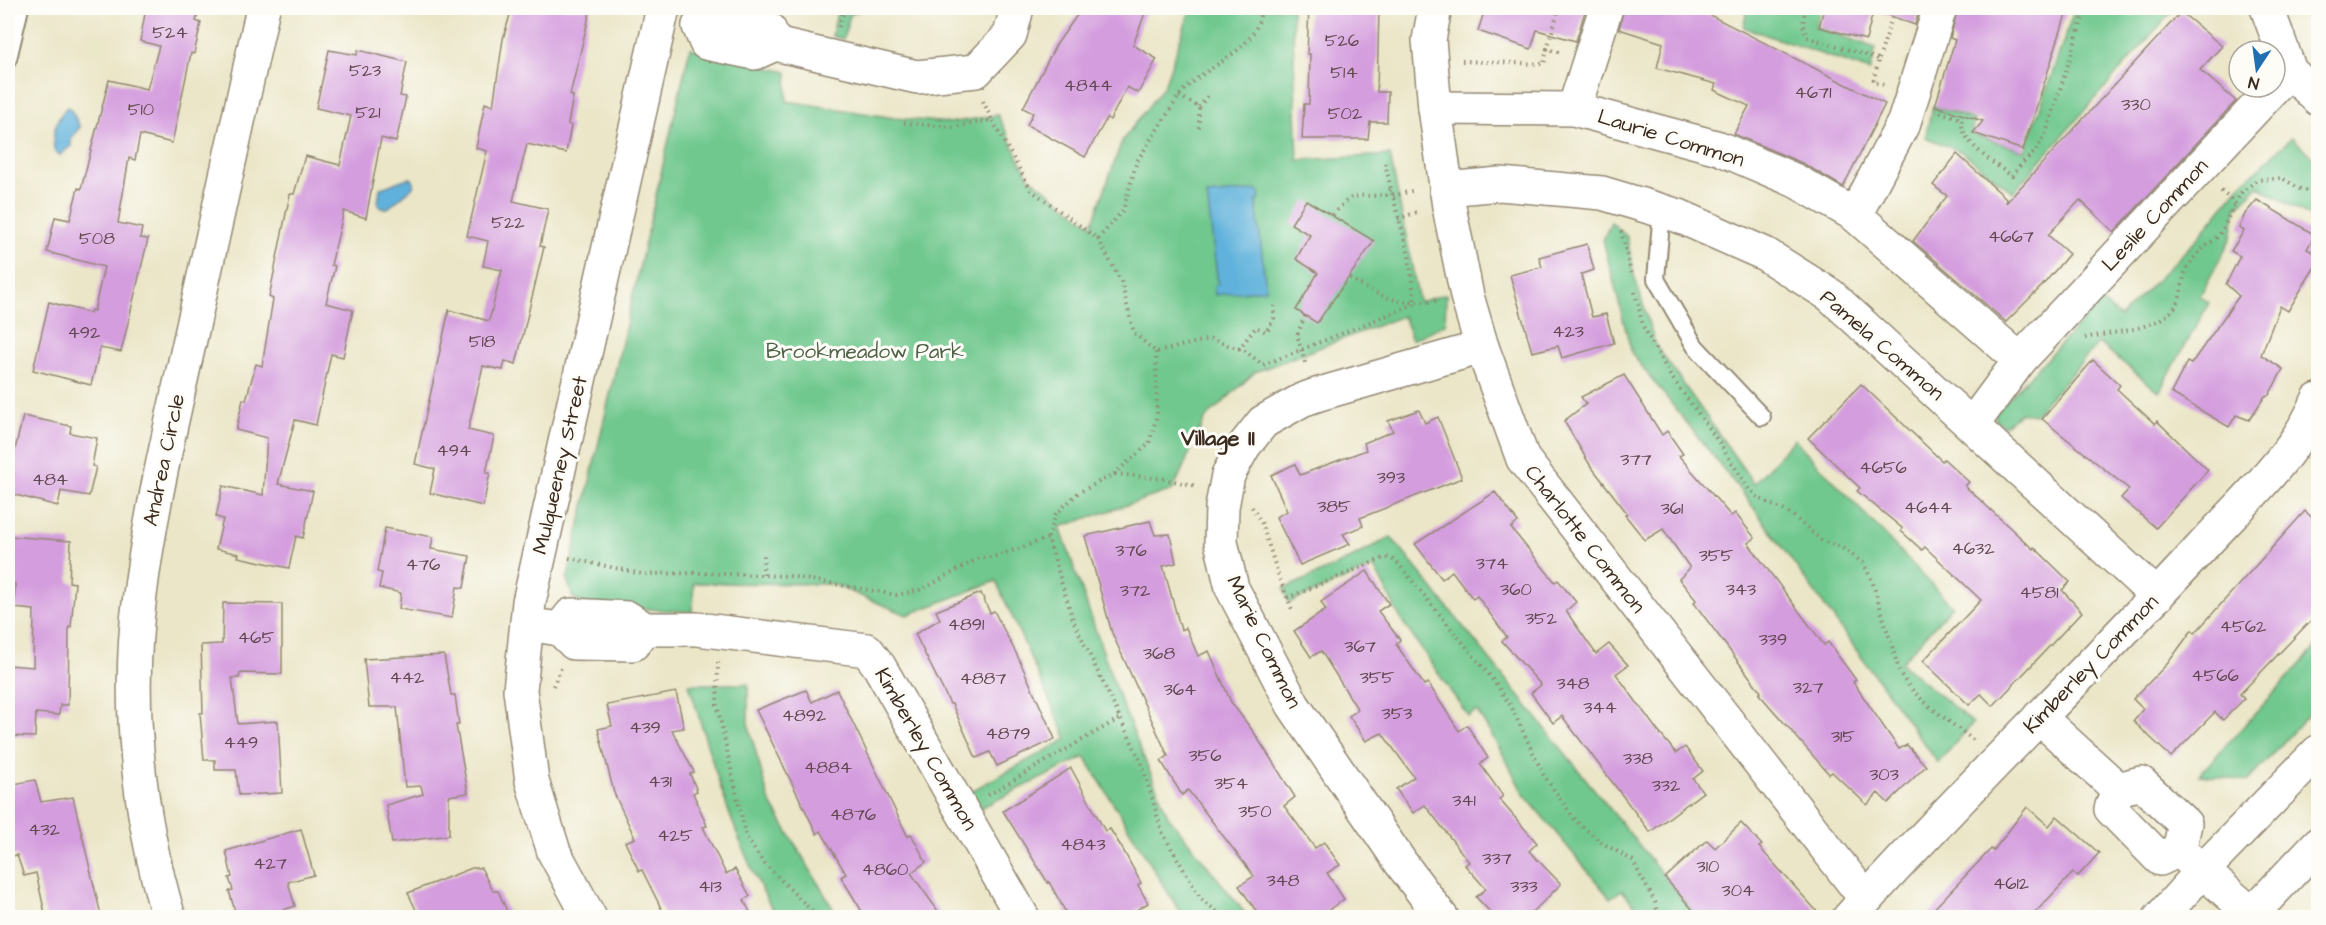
<svg xmlns="http://www.w3.org/2000/svg" width="2326" height="925" font-family="'Architects Daughter',sans-serif">
<rect width="100%" height="100%" fill="#fdfcf7"/>
<filter id="ink" filterUnits="userSpaceOnUse"><feTurbulence type="fractalNoise" baseFrequency=".0167" numOctaves="2"/><feDisplacementMap in="SourceGraphic" scale="12" xChannelSelector="R" yChannelSelector="G"/><feConvolveMatrix kernelMatrix="1 2 1 2 8 2 1 2 1" color-interpolation-filters="sRGB"/></filter>
<filter id="wash" filterUnits="userSpaceOnUse"><feTurbulence type="fractalNoise" baseFrequency=".008" numOctaves="4" result="noise"/><feDisplacementMap in="SourceGraphic" scale="24" xChannelSelector="R" yChannelSelector="G"/><feGaussianBlur stdDeviation="1.35" result="paint"/><feColorMatrix in="noise" values="0 0 0 0 0 0 0 0 0 0 0 0 0 0 0 0 0 1.4 0 .05"/><feComposite in="paint" operator="in"/></filter>
<g filter="url(#wash)">
<rect width="100%" height="100%" fill="#ebe6c8"/>
<g fill="#6fc88e" stroke="#557956" stroke-width="1.5">
<path d="M838,8H863L850,15L843,39L832,36Z"/>
<path d="M1191,8H1292L1298,160L1390,155L1419,302L1446,294L1445,324L1412,340L1403,316L1255,372L1205,419L1173,490L1060,527L1117,692L1168,816L1248,917H1183L1085,757L972,812L962,796L1067,739L996,581L907,615L832,584L694,583L692,612L586,605L573,598L567,580L690,48L787,72V101L895,118L949,123L998,115L1028,176L1092,225L1122,141L1164,86Z"/>
<path d="M1748,8H1821L1815,27L1876,48L1870,71L1743,27Z"/>
<path d="M2075,8H2175L2013,192L1962,152L1925,137L1933,106L1974,120L1971,134L2025,151Z"/>
<path d="M2292,137L2318,163V222L2258,186L2236,208L2231,238L2200,296L2209,303L2159,392L2099,343L2034,415L2021,412L2004,426L1995,421L1996,412L2101,301L2120,317L2195,241L2242,184Z"/>
<path d="M1611,222L1627,237L1634,275L1655,344L1754,484L1794,439L1952,606L1901,663L1973,723L1938,763L1748,500L1632,354L1603,240Z"/>
<path d="M1391,537L1697,917H1643L1622,890L1610,898L1523,793L1504,756L1477,711L1468,716L1402,621L1374,567L1289,603L1284,589L1342,563Z"/>
<path d="M2318,645V704L2248,781L2199,775Z"/>
<path d="M689,684H748V723L769,800L838,917H777C734,846 713,763 689,684Z"/>
</g>
<g fill="#61b2dc" stroke="#4e6e7d" stroke-width="1.5">
<path d="M67,107L70,108L80,127L71,139V146L60,155L54,150C52,134 56,119 67,107Z"/>
<path d="M411,178L414,182L413,187L388,208H382L378,204L380,188C392,186 399,179 411,178Z"/>
<path d="M1258,190L1260,200L1256,201L1266,289L1215,295L1214,286L1218,284L1207,195Z"/>
</g>
<g id="blocks">
<g fill="#d49dde">
<path d="M146,8H200L196,21L201,23L194,54L191,53L172,143L140,135L135,160L129,158L118,223L142,228L140,238L148,239L121,352L100,348L91,385L33,370L49,302L90,313L91,310L94,311L104,267L47,252L55,217L70,220L78,188L81,189L109,80L147,89L159,46L140,41Z"/>
<path d="M512,8H591L570,95L573,96L568,124L571,126L566,153L527,144L513,201L548,209L540,246L544,247L516,364L505,361L503,370L483,366L468,430L494,436L486,473H490L483,506L430,493L435,469L415,464L449,310L489,321L502,270L483,266L488,241L467,236L487,151L476,148L485,103L493,106L503,39Z"/>
<path d="M1082,8H1147L1133,45L1157,59L1138,93L1127,87L1110,120L1107,118L1085,157L1027,125L1033,113L1023,108L1056,45Z"/>
<path d="M1309,8H1379L1377,92H1388L1387,122H1370L1368,139H1302L1304,104H1309L1310,54H1307Z"/>
<path d="M1483,8H1586L1576,41L1537,30L1531,49L1478,31L1483,15L1482,14Z"/>
<path d="M1624,8H1696L1885,104L1843,187L1804,164L1734,134L1749,106L1714,90L1716,84L1657,68L1663,43L1619,29Z"/>
<path d="M1824,8H1874L1866,40L1819,27Z"/>
<path d="M1876,8H1920L1915,25L1875,10Z"/>
<path d="M1958,8H2068L2023,150L1973,133L1983,121L1935,106L1955,40L1950,38Z"/>
<path d="M2181,12L2222,46L2200,70L2236,101L2114,232L2080,200L2048,235L2069,254L2042,286L2006,322L1913,241L1947,196L1933,185L1957,154L2007,199L2006,203Z"/>
<path d="M329,50L357,55L358,50L407,62L400,96L406,97L396,142L381,138L366,218L344,211L331,265L335,266L326,303L353,310L343,357L331,354L316,425L295,420L278,484L313,491L303,538L296,536L289,568L238,557L239,554L216,549L223,519L216,517L223,486L263,495L267,438L236,430L243,399L246,400L256,364L262,366L273,299L269,297L290,194H294L305,156L340,165L351,116L316,108Z"/>
<path d="M1306,200L1374,241L1317,323L1296,310L1318,273L1296,259L1310,235L1291,224Z"/>
<path d="M2257,200L2315,235L2307,249L2319,255V260L2288,311L2280,306L2261,355L2283,369L2269,395L2265,396L2249,420L2236,415L2229,427L2171,393L2187,362L2191,364L2239,296L2226,284L2240,256L2231,251L2244,231L2239,228L2245,214Z"/>
<path d="M1587,244L1594,270L1581,274L1592,317L1606,314L1614,343L1562,358L1558,346L1532,352L1510,275L1542,267L1539,257Z"/>
<path d="M2093,360L2120,385L2117,389L2155,424L2157,421L2208,470L2156,528L2121,498L2129,489L2042,419Z"/>
<path d="M1624,375L1662,435L1667,431L1683,454L1679,456L1731,516L1735,513L1755,538L1748,543L1824,645L1828,642L1856,680L1853,682L1899,749L1907,745L1926,766L1888,803L1878,793L1867,805L1832,772L1829,774L1759,694L1761,692L1694,603L1696,600L1679,579L1690,568L1663,529L1645,540L1625,515L1627,513L1590,465L1564,421L1586,404L1581,397Z"/>
<path d="M1861,384L1942,461L1944,459L1969,482L1965,486L2033,549L2034,547L2070,582L2062,590L2082,612L1993,706L1981,694L1969,705L1923,661L1981,600L1925,547L1922,550L1901,531L1902,528L1857,491L1860,488L1808,438Z"/>
<path d="M1419,410L1425,423L1438,417L1462,478L1360,518L1363,526L1343,534L1350,544L1300,565L1276,517L1287,511L1271,475L1295,464L1300,475L1366,450L1364,443L1393,431L1388,421Z"/>
<path d="M23,416L71,426L70,433L97,438L92,466L96,467L89,496L61,491L58,506L8,493V449L15,450Z"/>
<path d="M1495,492L1518,522L1511,528L1555,582L1558,580L1576,602L1566,611L1596,654L1609,644L1628,665L1616,674L1657,730L1676,753L1685,747L1703,771L1693,779L1703,792L1650,832L1562,716L1553,723L1531,693L1541,685L1502,641L1507,637L1477,596L1473,599L1452,571L1442,579L1415,544Z"/>
<path d="M2305,511L2319,524V612L2240,694L2244,699L2223,720L2215,712L2171,757L2133,721L2143,709L2133,699L2168,663L2192,630L2195,633Z"/>
<path d="M1150,521L1155,535L1170,534L1176,563L1163,566L1181,630L1186,628L1198,656L1209,651L1231,702L1255,734L1295,797L1284,806L1315,848L1324,842L1340,865L1327,873L1344,899L1317,918H1261L1239,886L1254,876L1188,790L1182,795L1161,761L1168,756L1112,633L1085,536Z"/>
<path d="M385,528L433,537L431,549L470,556L464,588L457,587L452,618L399,609L401,593L379,588L382,573L377,572Z"/>
<path d="M8,536L71,541L69,582L75,583L71,627H69L68,705H60L59,715L36,713L35,737L8,736V665L33,667L34,610L14,608L15,584L8,583Z"/>
<path d="M1367,571L1389,604L1378,611L1400,640L1396,644L1424,685L1428,683L1459,731L1467,725L1488,758L1480,764L1503,796L1499,799L1537,843L1529,851L1561,884L1540,905L1524,918H1496L1476,897L1486,889L1465,865L1469,862L1425,805L1413,813L1396,789L1414,777L1382,733L1366,741L1349,716L1358,710L1321,651L1311,657L1294,631L1326,610L1321,602Z"/>
<path d="M981,593L990,613L994,611L1017,655L1055,739L997,766L990,752L976,758L952,704H950L915,634L940,619L936,611Z"/>
<path d="M223,603L282,604V674L240,673L239,678H232L238,724L278,721L282,793L239,795L236,770H215V760H204L200,713H203L201,645L222,644Z"/>
<path d="M444,655L451,695H455L459,725H456L468,793L449,796V835L392,843L386,805L423,794L421,786L405,787L397,707H369L364,659Z"/>
<path d="M806,690L812,702L837,690L908,837L911,834L926,862L911,873L943,918H866L841,877L846,874L821,831L817,834L756,710Z"/>
<path d="M676,692L684,728L672,730L694,772L690,774L697,791L693,793L707,826L703,827L726,874L735,869L750,896L744,900L753,918H666L642,870L639,871L625,842L635,838L614,793L598,729L612,726L607,705Z"/>
<path d="M1071,768L1105,831L1110,829L1122,848L1141,883L1138,885L1148,903L1124,918H1069L1049,882L1048,883L1003,811Z"/>
<path d="M35,780L41,802L73,797L101,915L46,918L36,873L24,876L17,855L8,857V785Z"/>
<path d="M2027,807L2049,826L2057,816L2099,853L2078,876L2073,873L2030,918H1925L1991,849L1993,851Z"/>
<path d="M1741,823L1762,845L1759,847L1823,918H1700L1665,878L1707,840L1715,848Z"/>
<path d="M301,829L314,875L288,882L295,906L274,913L275,918H237L229,891L233,890L229,878L232,877L226,851Z"/>
<path d="M472,868H481L493,891H498L510,918H420L408,893Z"/>
</g>
</g>
</g>
<g filter="url(#ink)">
<use href="#blocks" fill-opacity="0" stroke="#938873" stroke-width="1.5"/>
<g fill="none" stroke-linecap="round" stroke-linejoin="round">
<defs>
<g id="service">
<path d="M8,59L20,8"/>
<path d="M1662,211L1656,279L1695,346L1762,417"/>
</g>
<g id="minor">
<path d="M1435,8L1429,40L1435,108L1449,207L1467,296L1482,347L1523,459L1866,899"/>
<path d="M2267,8L2290,71L2318,99"/>
<path d="M699,26L706,43L755,53L775,44L917,77L976,71L1010,35L1017,8"/>
<path d="M699,26L711,14L769,29L775,44"/>
<path d="M1435,108L1574,109L1719,148L1796,181L1855,215L2020,360"/>
<path d="M1574,109L1606,8"/>
<path d="M1446,189L1500,184L1602,193L1679,216L1765,254L1830,295L2157,596"/>
<path d="M1855,215L1904,122L1940,8"/>
<path d="M1972,425L2020,360L2290,71"/>
<path d="M539,626L560,629L574,643L633,644L645,629"/>
<path d="M560,629L571,615L628,618L645,629H697L867,650L879,666L1023,918"/>
<path d="M2039,717L2118,789"/>
<path d="M2118,789L2111,809L2160,859L2179,850"/>
<path d="M2118,789L2141,783L2185,824L2179,850"/>
<path d="M2181,852L2252,914"/>
<path d="M169,918C138,814 126,702 140,595C151,507 172,421 191,335C215,226 239,117 263,8"/>
<path d="M590,918L554,852L532,781L520,690L529,602L663,8"/>
<path d="M1442,918L1401,863L1293,705L1232,588L1221,542L1222,507L1228,475L1244,446L1263,422L1302,400L1316,395L1482,347"/>
<path d="M1849,918C1963,791 2086,674 2200,549C2239,506 2297,454 2318,400"/>
</g>
<g id="secondary">
<path d="M2160,918L2202,871L2318,752"/>
<path d="M2248,918L2318,844"/>
</g>
</defs>
<use href="#service" stroke="#938873" stroke-width="20"/>
<use href="#minor" stroke="#938873" stroke-width="36"/>
<use href="#secondary" stroke="#938873" stroke-width="36"/>
<g stroke="#938873" stroke-width="4" stroke-dasharray="1.5 4.5" stroke-linecap="butt">
<path d="M1805,8L1803,25L1807,37L1879,59L1873,82L1885,85"/>
<path d="M839,27L842,16L848,8"/>
<path d="M1547,49L1559,8"/>
<path d="M1879,59L1895,8"/>
<path d="M1462,61L1544,64L1547,49L1559,52"/>
<path d="M1179,96L1199,107V130"/>
<path d="M983,101L992,120"/>
<path d="M1199,107L1210,93"/>
<path d="M1940,112L1962,119C1958,141 1996,165 2012,176L2022,163L2035,152L2046,133L2086,8"/>
<path d="M904,123L953,127L992,120L1031,190L1098,239L1121,281L1134,333L1156,352L1210,339L1245,351L1263,365L1415,304L1409,256L1391,189L1386,195C1354,198 1355,189 1332,216"/>
<path d="M1385,163L1391,189"/>
<path d="M2221,191L2235,203L2242,192L2257,180L2282,178L2300,189L2318,193"/>
<path d="M1393,196L1415,190"/>
<path d="M1398,219L1420,211"/>
<path d="M1621,231L1631,273"/>
<path d="M1098,239L1123,210L1137,161L1179,96C1201,65 1259,54 1261,8"/>
<path d="M1350,278C1378,297 1402,306 1436,301"/>
<path d="M1635,292L1643,326L1670,375L1714,435L1749,489L1760,499L1791,514L1822,541L1841,547L1863,563L1872,580L1900,673C1916,701 1949,720 1973,740"/>
<path d="M1305,316L1297,335L1306,366"/>
<path d="M2085,338C2112,332 2162,330 2177,304C2183,294 2181,277 2189,265C2197,252 2204,248 2215,239C2224,231 2229,214 2235,203"/>
<path d="M1239,349L1256,327L1266,332L1274,318V306"/>
<path d="M1156,352L1157,415L1149,444L1114,474L1078,493L1056,514L1048,538L1073,620L1142,764L1162,832L1201,899L1225,918"/>
<path d="M1115,474L1164,479L1197,486"/>
<path d="M1252,507L1262,524L1279,577L1293,612"/>
<path d="M569,558L642,574L698,573L789,576L897,595L923,589L979,558L997,556L1048,538"/>
<path d="M763,575L764,552"/>
<path d="M1287,598L1386,557L1396,561L1490,676L1511,706L1543,774L1576,821L1602,843L1632,860L1655,902L1659,918"/>
<path d="M718,662L717,705L746,837L762,861L819,918"/>
<path d="M553,686L561,668"/>
<path d="M988,795L1120,718"/>
</g>
<use href="#service" stroke="#fff" stroke-width="16"/>
<use href="#minor" stroke="#fff" stroke-width="33"/>
<use href="#secondary" stroke="#fff" stroke-width="33"/>
</g>
</g>
<g text-anchor="middle" dominant-baseline="central" stroke-width="6" stroke-linejoin="round" paint-order="stroke">
<g font-size="18" fill="#61474e">
<text x="170" y="32">524</text>
<text x="1342" y="40">526</text>
<text x="365" y="70">523</text>
<text x="1344" y="72">514</text>
<text x="1088" y="85">4844</text>
<text x="1813" y="92">4671</text>
<text x="2136" y="104">330</text>
<text x="141" y="109">510</text>
<text x="368" y="112">521</text>
<text x="1345" y="113">502</text>
<text x="508" y="222">522</text>
<text x="2011" y="236">4667</text>
<text x="97" y="238">508</text>
<text x="1568" y="331">423</text>
<text x="84" y="332">492</text>
<text x="482" y="341">518</text>
<text x="454" y="450">494</text>
<text x="1636" y="459">377</text>
<text x="1883" y="467">4656</text>
<text x="1391" y="477">393</text>
<text x="50" y="479">484</text>
<text x="1334" y="506">385</text>
<text x="1928" y="507">4644</text>
<text x="1672" y="508">361</text>
<text x="1973" y="548">4632</text>
<text x="1131" y="550">376</text>
<text x="1716" y="555">355</text>
<text x="1492" y="563">374</text>
<text x="423" y="564">476</text>
<text x="1516" y="589">360</text>
<text x="1741" y="589">343</text>
<text x="1135" y="590">372</text>
<text x="2039" y="592">4581</text>
<text x="1541" y="618">352</text>
<text x="966" y="624">4891</text>
<text x="2243" y="626">4562</text>
<text x="256" y="637">465</text>
<text x="1773" y="639">339</text>
<text x="1360" y="646">367</text>
<text x="1159" y="653">368</text>
<text x="2215" y="675">4566</text>
<text x="407" y="677">442</text>
<text x="1377" y="677">355</text>
<text x="983" y="678">4887</text>
<text x="1573" y="683">348</text>
<text x="1808" y="687">327</text>
<text x="1180" y="689">364</text>
<text x="1600" y="707">344</text>
<text x="1397" y="713">353</text>
<text x="804" y="715">4892</text>
<text x="645" y="727">439</text>
<text x="1008" y="733">4879</text>
<text x="1843" y="736">315</text>
<text x="241" y="742">449</text>
<text x="1205" y="755">356</text>
<text x="1638" y="758">338</text>
<text x="828" y="767">4884</text>
<text x="1884" y="774">303</text>
<text x="660" y="781">431</text>
<text x="1231" y="783">354</text>
<text x="1666" y="785">332</text>
<text x="1464" y="800">341</text>
<text x="1255" y="811">350</text>
<text x="853" y="814">4876</text>
<text x="44" y="829">432</text>
<text x="675" y="835">425</text>
<text x="1083" y="844">4843</text>
<text x="1497" y="858">337</text>
<text x="270" y="863">427</text>
<text x="1708" y="866">310</text>
<text x="885" y="869">4860</text>
<text x="1283" y="880">348</text>
<text x="2011" y="883">4612</text>
<text x="710" y="886">413</text>
<text x="1524" y="886">333</text>
<text x="1738" y="890">304</text>
</g>
<g font-size="21" fill="#3b2a1e" stroke="#fdfcf7">
<text transform="translate(1671 138) rotate(17)">Laurie Common</text>
<text transform="translate(2155 215) rotate(-47)">Leslie Common</text>
<text transform="translate(1882 345) rotate(41)">Pamela Common</text>
<text transform="translate(164 460) rotate(-78)">Andrea Circle</text>
<text transform="translate(560 465) rotate(-77)">Mulqueeney Street</text>
<text transform="translate(1585 539) rotate(52)">Charlotte Common</text>
<text transform="translate(1264 642) rotate(64)">Marie Common</text>
<text transform="translate(2091 664) rotate(-46)">Kimberley Common</text>
<text transform="translate(926 749) rotate(60)">Kimberley Common</text>
</g>
<g font-size="21" fill="#4d6145" stroke="#fdfcf7">
<text x="865" y="351">Brookmeadow Park</text>
</g>
<g font-size="22" font-weight="bold" fill="#3b2a1e" stroke="#fdfcf7">
<text x="1218" y="438">Village II</text>
</g>
</g>
<rect width="2326" height="925" fill="none" stroke="#fdfcf7" stroke-width="30"/>
<g transform="translate(2257 69) rotate(193)"><circle r="28" fill="#fdfcf7" stroke="#afa8a0" stroke-width="1.5"/>
<path d="M0-4.5L10 22L0 15L-10 22Z" fill="#1f6fb2"/>
<text y="-9" font-size="16" font-weight="bold" text-anchor="middle" fill="#3b2a1e">N</text>
</g>
</svg>
